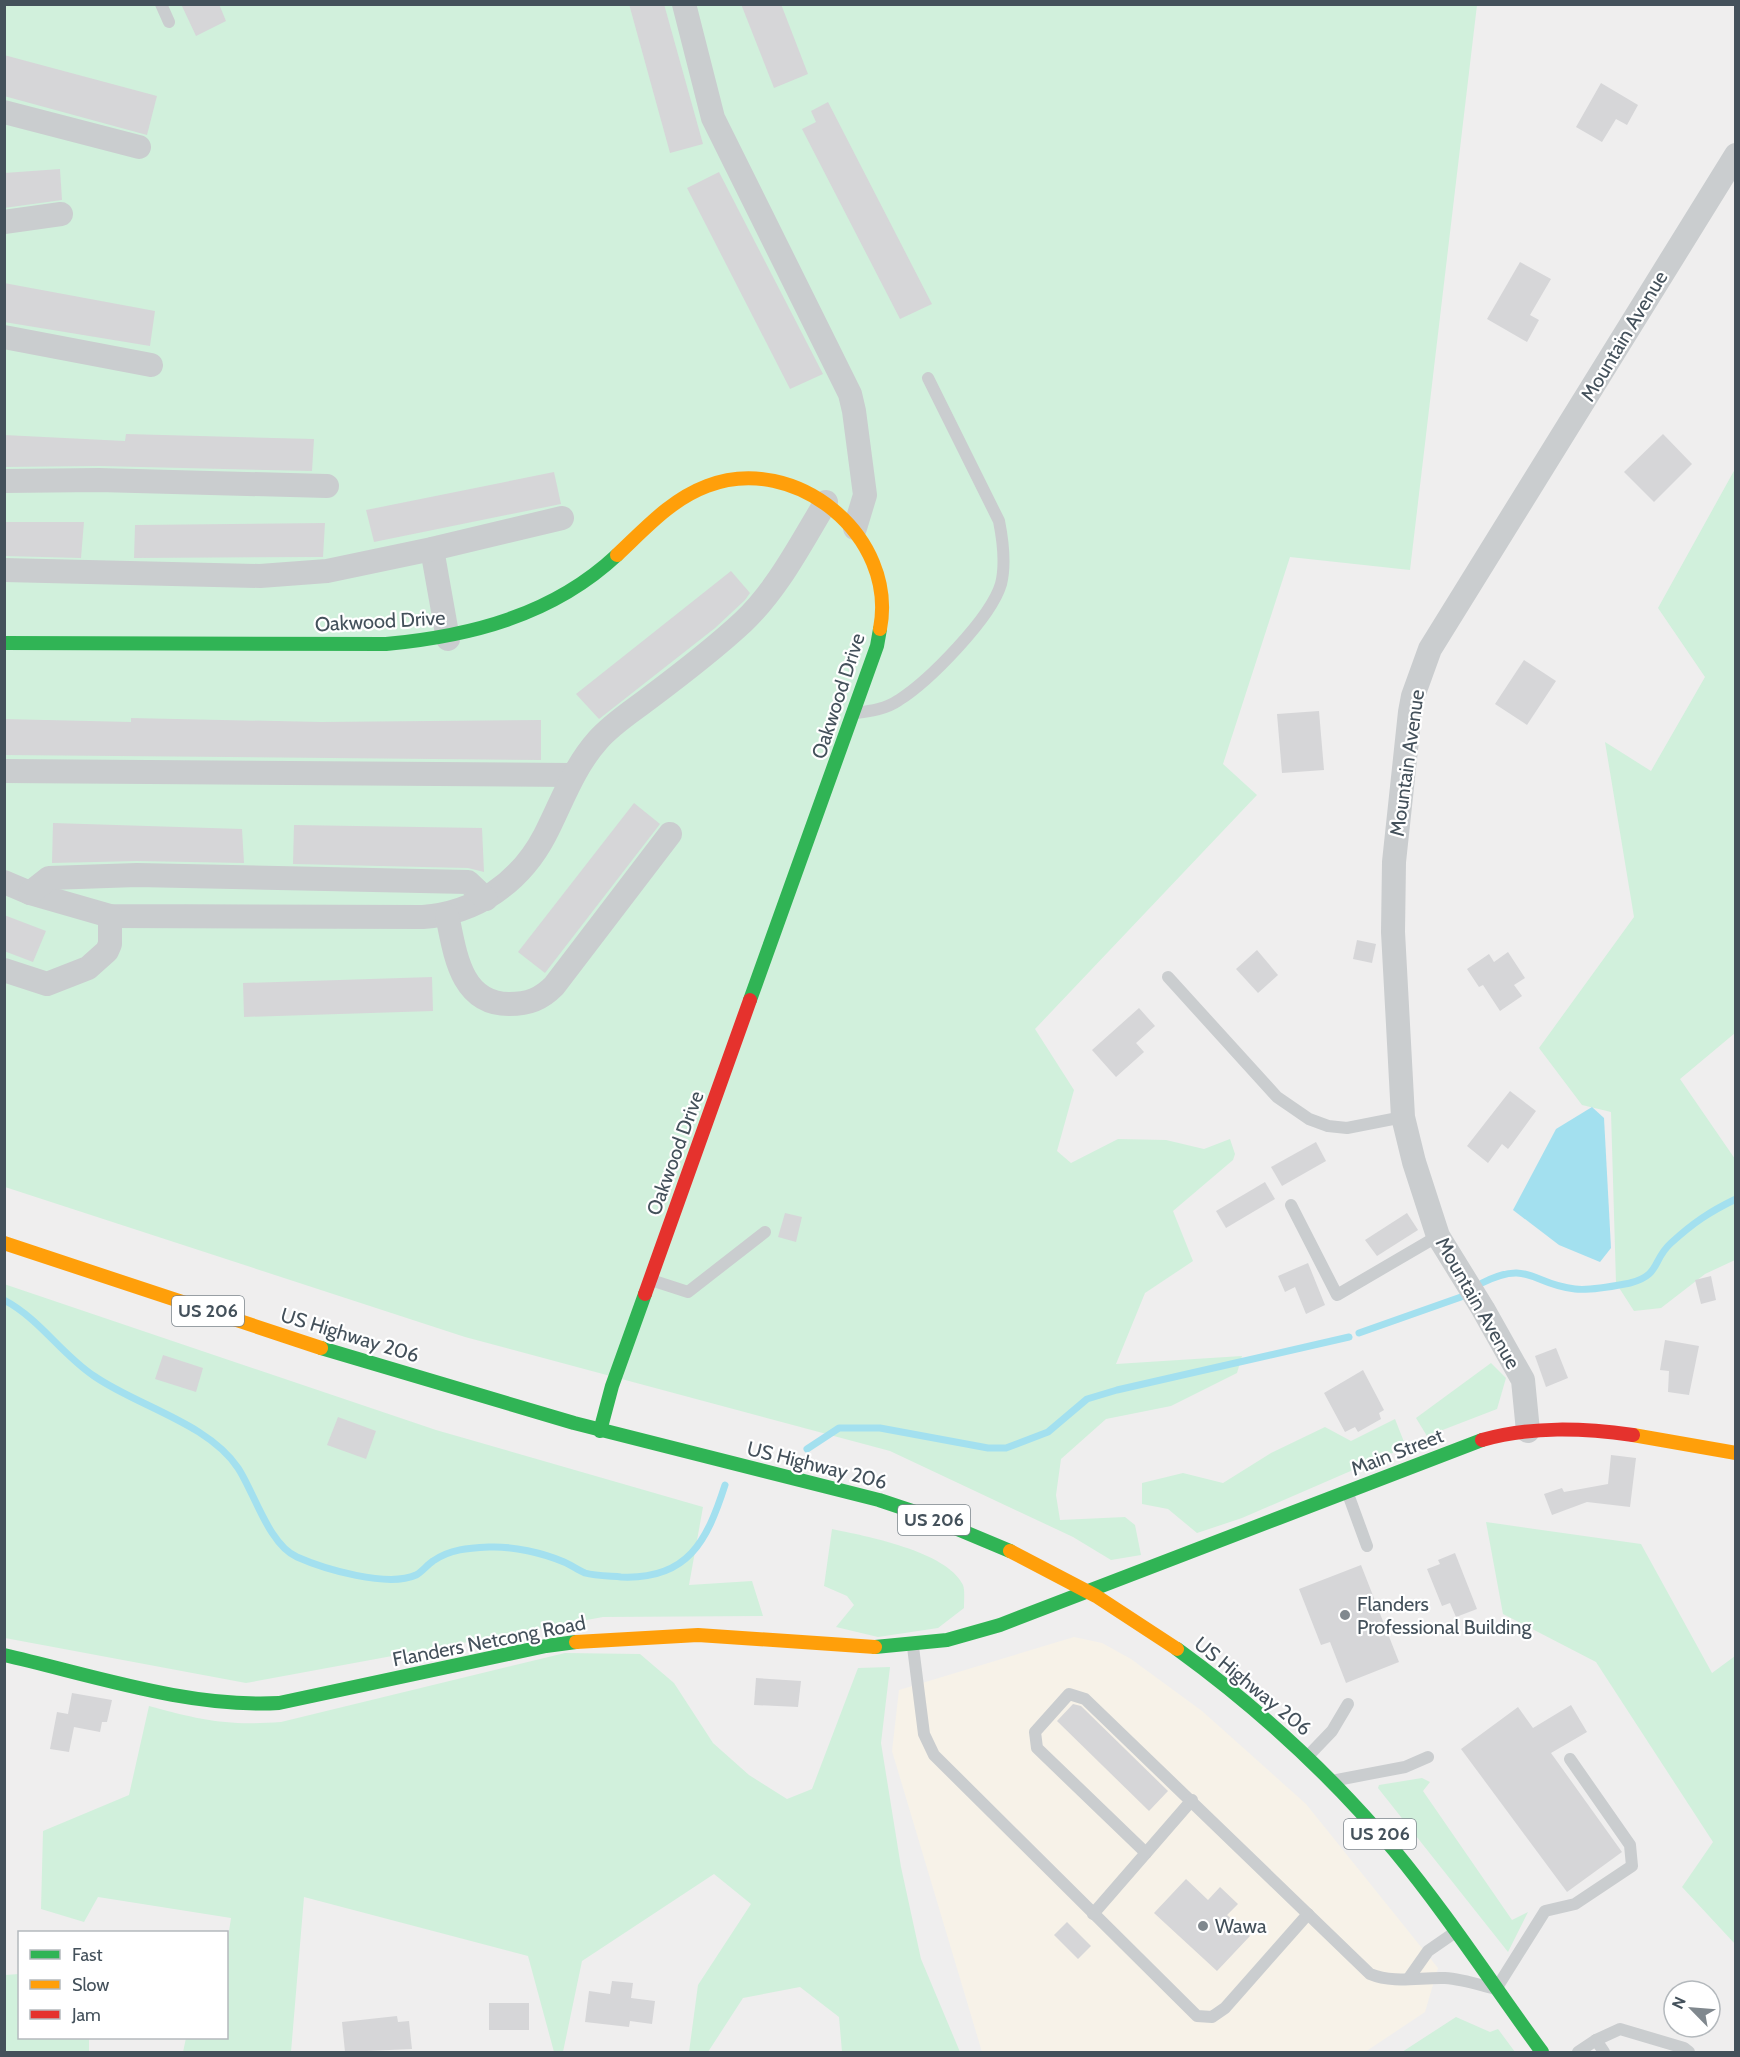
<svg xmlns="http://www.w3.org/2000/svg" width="1740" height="2057" font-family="Cabin,sans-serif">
<rect width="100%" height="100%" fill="#efeeee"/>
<path fill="#f7f2e8" d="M1074,1637L1102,1643L1131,1659L1202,1711L1306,1804L1438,1968L1425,2012L1365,2052H982L892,1751L899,1690Z"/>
<g fill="#d1f0dc">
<path d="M5,5H1477L1410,570L1290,557L1223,764L1257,795L1035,1029L1074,1090L1057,1151L1071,1163L1118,1139L1166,1140L1204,1149L1230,1139L1235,1154L1233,1160L1173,1211L1193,1261L1145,1293L1116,1364L1242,1356L1237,1373L1171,1406L1106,1419L1061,1459L1056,1495L1060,1520L1125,1517L1135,1525L1141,1555L1111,1560L1073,1537L890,1451L465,1337L5,1187Z"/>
<path d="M1735,469V1033L1680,1079L1735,1159V1260L1705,1274L1661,1308L1634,1311L1616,1283L1611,1112L1582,1105L1539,1048L1634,917L1605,742L1651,771L1705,677L1658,608Z"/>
<path d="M4,1284L436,1430L703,1507L689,1585L752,1581L763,1616L603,1617L246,1683L5,1638Z"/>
<path d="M1491,1363L1506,1378L1497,1409L1427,1436L1416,1418Z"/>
<path d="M1395,1419L1406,1447L1242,1518L1197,1533L1168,1509L1142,1504V1483L1183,1473L1223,1483L1271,1453L1325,1427L1351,1441Z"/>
<path d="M1486,1522L1641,1544L1712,1673L1735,1656V1944L1682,1887L1713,1842L1596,1662L1503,1614Z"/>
<path d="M832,1529C865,1536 947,1551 963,1585C965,1590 964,1601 964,1608L938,1628L878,1637L836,1627L854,1605L847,1596L824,1586Z"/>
<path d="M565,1653L640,1654L674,1683L713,1743L749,1775L787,1799L812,1789L858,1668L890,1667L881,1743L901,1867L921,1959L960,2052H842L839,2017L800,1987L743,1998L708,2052H689L698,1985L751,1904L714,1874L582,1961L563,2052H554L528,1956L304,1897L291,2052H183L186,2038H226V1951L231,1918L98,1897L84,1922L41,1909L43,1831L129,1795L149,1706C201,1720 226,1726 281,1722Z"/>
<path d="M1422,1778L1430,1782L1423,1791L1512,1920L1528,1912L1508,1952L1378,1788L1379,1785Z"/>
<path d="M19,1974L20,2038H89V2052H5V1975Z"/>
<path d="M1456,2017L1490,2032L1498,2029L1515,2052H1402Z"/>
</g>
<path fill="#a3e0ef" d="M1592,1107L1604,1118L1611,1248L1600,1262L1559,1245L1513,1210L1556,1129Z"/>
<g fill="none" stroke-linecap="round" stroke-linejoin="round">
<g stroke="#a3e0ef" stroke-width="7">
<path d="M1482,1283C1529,1259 1533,1285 1575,1289C1591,1291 1614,1286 1630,1283C1661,1275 1652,1260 1671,1243C1693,1223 1709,1212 1736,1199"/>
<path d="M4,1300C40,1319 61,1354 94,1376C137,1406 208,1423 238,1468C254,1492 269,1545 297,1557C324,1569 388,1588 416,1575C422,1572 427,1565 433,1561C450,1549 469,1548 489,1547C513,1546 543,1553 564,1562C571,1565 578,1570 585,1573C595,1576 609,1576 621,1577C688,1580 707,1541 725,1485"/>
<path d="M1359,1333L1461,1297"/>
<path d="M807,1449L839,1428H880L988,1448H1006L1048,1432L1087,1399L1117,1390L1349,1337"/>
</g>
</g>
<g fill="#d6d6d8">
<path d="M181,4H219L226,21L196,36Z"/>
<path d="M629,4H664L703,144L670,153Z"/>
<path d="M741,4H781L808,74L774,88Z"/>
<path d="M4,55L157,96L147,135L4,96Z"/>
<path d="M1601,83L1638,105L1627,125L1616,119L1602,142L1576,127Z"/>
<path d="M828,102L932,304L900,319L802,129L816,122L811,111Z"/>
<path d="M60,169L62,200L4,208V173Z"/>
<path d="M719,172L823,374L790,389L687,188Z"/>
<path d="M1520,262L1551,279L1530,315L1539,320L1527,342L1487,319Z"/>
<path d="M4,283L155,311L150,346L4,322Z"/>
<path d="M126,434L314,439L312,471L99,466L4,467V435L125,441Z"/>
<path d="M1663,434L1692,464L1654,502L1624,472Z"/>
<path d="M554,472L561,504L374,542L366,510Z"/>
<path d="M4,522H84L81,558L4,556Z"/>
<path d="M325,523L323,557L134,558L135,525Z"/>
<path d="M731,571L750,593L745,600L715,628L599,719L576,694Z"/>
<path d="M1524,660L1556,681L1527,725L1495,704Z"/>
<path d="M1319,711L1324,770L1282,773L1277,714Z"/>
<path d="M131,718L321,722L541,720V760L4,755V719L131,722Z"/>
<path d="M634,803L660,824L545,973L518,952Z"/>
<path d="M53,823L242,829L244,863L137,861L52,863Z"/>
<path d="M294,825L482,828L484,872L468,868L293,864Z"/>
<path d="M4,915L46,931L33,962L4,951Z"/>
<path d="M1357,940L1376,944L1372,963L1353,959Z"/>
<path d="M1257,950L1278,975L1258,993L1236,969Z"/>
<path d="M1508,952L1525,978L1514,985L1522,996L1500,1011L1483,985L1479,987L1467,969L1489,954L1494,962Z"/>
<path d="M432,977L433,1011L244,1017L243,983Z"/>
<path d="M1139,1008L1155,1026L1136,1043L1144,1052L1116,1077L1092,1050Z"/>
<path d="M1510,1091L1536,1111L1512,1144L1508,1149L1502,1144L1488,1163L1467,1146Z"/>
<path d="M1316,1142L1326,1161L1282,1186L1271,1167Z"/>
<path d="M1265,1182L1275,1199L1226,1228L1216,1211Z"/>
<path d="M785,1213L802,1217L796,1242L778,1237Z"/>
<path d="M1407,1213L1418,1230L1377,1256L1365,1240Z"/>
<path d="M1308,1263L1325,1305L1306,1314L1295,1287L1285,1292L1278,1276Z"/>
<path d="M1711,1276L1716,1300L1701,1304L1695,1280Z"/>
<path d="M1665,1340L1699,1346L1689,1395L1668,1392L1669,1371L1660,1370Z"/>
<path d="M1556,1348L1568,1378L1546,1387L1535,1356Z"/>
<path d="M163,1355L203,1368L196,1392L155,1379Z"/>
<path d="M1363,1370L1384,1410L1379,1413L1381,1419L1358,1432L1355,1427L1345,1432L1324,1393Z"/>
<path d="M338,1417L376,1431L366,1459L327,1445Z"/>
<path d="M1611,1455L1636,1458L1630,1507L1587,1502L1552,1515L1544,1494L1562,1488L1564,1492L1608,1484Z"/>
<path d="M1455,1553L1477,1609L1456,1617L1450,1603L1442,1606L1427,1569L1440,1564L1438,1560Z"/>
<path d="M1361,1565L1399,1662L1346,1683L1330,1642L1321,1645L1299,1589Z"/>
<path d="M756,1678L801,1681L798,1707L754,1705Z"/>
<path d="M72,1693L112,1700L107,1722H102L100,1732L74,1727L69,1752L50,1749L57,1712L68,1714Z"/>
<path d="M1073,1704L1081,1706L1168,1791L1149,1811L1057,1721Z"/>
<path d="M1571,1705L1587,1732L1551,1753L1622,1852L1567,1892L1461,1749L1518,1707L1533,1728Z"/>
<path d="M1186,1879L1208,1900L1220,1887L1238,1904L1227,1915L1250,1936L1217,1971L1154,1913Z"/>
<path d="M1067,1922L1091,1946L1078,1959L1054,1935Z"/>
<path d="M612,1981L633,1983L631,1998L655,2001L652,2024L630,2021L629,2027L585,2022L589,1991L610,1994Z"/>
<rect x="489" y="2003" width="40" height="27"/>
<path d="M397,2016L398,2022L409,2021L412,2049L345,2052L342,2022Z"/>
</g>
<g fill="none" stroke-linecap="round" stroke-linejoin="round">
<g stroke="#cacdcf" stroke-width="12">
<path d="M161,4L169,22"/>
<path d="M856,713C871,711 886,709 899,700C929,681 991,618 1001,584C1006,564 1003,541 999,521L928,378"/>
<path d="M1168,977L1277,1097L1309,1119L1328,1126L1347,1128L1403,1117"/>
<path d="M1291,1205L1337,1295L1438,1236"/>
<path d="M651,1280L688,1292L765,1232"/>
<path d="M1348,1494L1367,1546"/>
<path d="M913,1647L924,1734L934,1755L1197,2016L1212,2017L1225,2008L1308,1914"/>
<path d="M1308,1756L1332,1731L1348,1704"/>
<path d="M1337,1780L1405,1767L1428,1757"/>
<path d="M1146,1853L1037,1748L1035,1732L1069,1694L1085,1699L1370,1974C1394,1984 1420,1977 1445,1978C1462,1979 1480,1985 1496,1989L1545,1911L1575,1904L1632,1866L1630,1845L1570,1759"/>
<path d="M1093,1914L1192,1800"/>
<path d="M1409,1978L1428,1951L1454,1933"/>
<path d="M1596,2040L1620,2029L1684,2048L1689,2052"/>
<path d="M1578,2052L1596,2040L1604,2052"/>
</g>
<g stroke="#cacdcf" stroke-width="24">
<path d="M684,4L713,118L850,394L854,411L865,495L855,528"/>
<path d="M4,112L139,147"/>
<path d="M4,222L61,214"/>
<path d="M4,337L151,365"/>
<path d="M4,481L99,480L327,486"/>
<path d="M432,549L448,639"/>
<path d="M4,570L260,576L327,571L432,549L562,518"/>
<path d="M4,771L572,775"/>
<path d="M4,882L30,893L110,916L423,917C476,913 520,883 545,835C562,802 573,768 598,740C612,724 631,712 648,699C680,675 713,650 743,622C778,589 801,543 826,502"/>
<path d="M30,893L49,878L137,875L468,882L486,899"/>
<path d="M447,915C455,952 460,1004 509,1004C529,1004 541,999 554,986L670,834"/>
<path d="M4,970L47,984L88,968L107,951L110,944V916"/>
<path d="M1528,1431L1523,1380L1483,1309L1438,1236L1414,1162L1403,1117L1393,932L1394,862L1410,712L1413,696L1430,649L1736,155"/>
</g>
<g stroke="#30b455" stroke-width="14">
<path d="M4,643L386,644C471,636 553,615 617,555"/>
<path d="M750,1000L877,646L880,629"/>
<path d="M321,1348L574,1423L879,1500L924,1515L1010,1551"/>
<path d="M600,1431L612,1386L645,1294"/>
<path d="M875,1647L947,1640L1000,1625L1482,1440"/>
<path d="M1177,1649C1257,1707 1330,1774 1394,1850C1447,1914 1493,1985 1542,2052"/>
<path d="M4,1655C92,1675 188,1708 279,1703L546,1646L576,1642"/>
</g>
<g stroke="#ff9f0a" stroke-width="14">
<path d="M617,555C645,529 670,500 707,486C795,452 898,536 880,629"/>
<path d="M4,1243L321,1348"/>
<path d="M1633,1435L1736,1453"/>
<path d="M1010,1551L1096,1596L1177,1649"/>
<path d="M576,1642L698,1635L875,1647"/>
</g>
<g stroke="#e5322d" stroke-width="14">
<path d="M645,1294L750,1000"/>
<path d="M1482,1440C1532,1426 1582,1428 1633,1435"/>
</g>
</g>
<g fill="#80888e" stroke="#fff" stroke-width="2">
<circle cx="1345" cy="1615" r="6"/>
<circle cx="1203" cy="1926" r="6"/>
</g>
<g text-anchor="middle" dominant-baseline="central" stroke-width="4.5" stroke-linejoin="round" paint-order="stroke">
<g fill="#fff" stroke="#7c858c" stroke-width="1.5">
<rect x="172" y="1296" width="72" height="30" rx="4.5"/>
<rect x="898" y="1505" width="72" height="30" rx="4.5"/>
<rect x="1344" y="1819" width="72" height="30" rx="4.5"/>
</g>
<g font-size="18" font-weight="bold" fill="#44515b">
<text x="208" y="1311">US 206</text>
<text x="934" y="1520">US 206</text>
<text x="1380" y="1834">US 206</text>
</g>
<g font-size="20" fill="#44515b" stroke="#fff">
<text transform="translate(1624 336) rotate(-59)">Mountain Avenue</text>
<text transform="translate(380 621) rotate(-3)">Oakwood Drive</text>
<text transform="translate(838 696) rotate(-72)">Oakwood Drive</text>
<text transform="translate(1407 763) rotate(-82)">Mountain Avenue</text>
<text transform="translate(675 1153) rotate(-70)">Oakwood Drive</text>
<text transform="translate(1478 1303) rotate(60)">Mountain Avenue</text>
<text transform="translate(350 1335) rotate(17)">US Highway 206</text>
<text transform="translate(1397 1452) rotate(-21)">Main Street</text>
<text transform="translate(817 1465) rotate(14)">US Highway 206</text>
<text transform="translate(489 1641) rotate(-11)">Flanders Netcong Road</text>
<text transform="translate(1253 1686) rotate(39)">US Highway 206</text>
</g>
<g font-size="20" fill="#44515b" stroke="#fff" text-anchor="start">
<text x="1357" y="1604">Flanders<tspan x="1357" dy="23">Professional Building</tspan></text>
<text x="1215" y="1926">Wawa</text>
</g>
</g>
<rect width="1740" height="2057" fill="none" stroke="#44515b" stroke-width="12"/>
<rect x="18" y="1931" width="210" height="108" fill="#ffffff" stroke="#b4b9bd" stroke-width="1.5"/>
<rect x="30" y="1950" width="30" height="9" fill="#30b455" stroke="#b4b9bd" stroke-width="1.5"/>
<text x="72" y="1961" font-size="18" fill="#44515b">Fast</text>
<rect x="30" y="1980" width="30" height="9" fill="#ff9f0a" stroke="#b4b9bd" stroke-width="1.5"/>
<text x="72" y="1991" font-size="18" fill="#44515b">Slow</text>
<rect x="30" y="2010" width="30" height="9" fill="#e5322d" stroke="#b4b9bd" stroke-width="1.5"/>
<text x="72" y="2021" font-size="18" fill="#44515b">Jam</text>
<g transform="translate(1692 2009) rotate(295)"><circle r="28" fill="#ffffff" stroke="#b4b9bd" stroke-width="1.5"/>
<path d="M0-4.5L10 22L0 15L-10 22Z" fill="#80888e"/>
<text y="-9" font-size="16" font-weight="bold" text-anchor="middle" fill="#44515b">N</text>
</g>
</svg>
